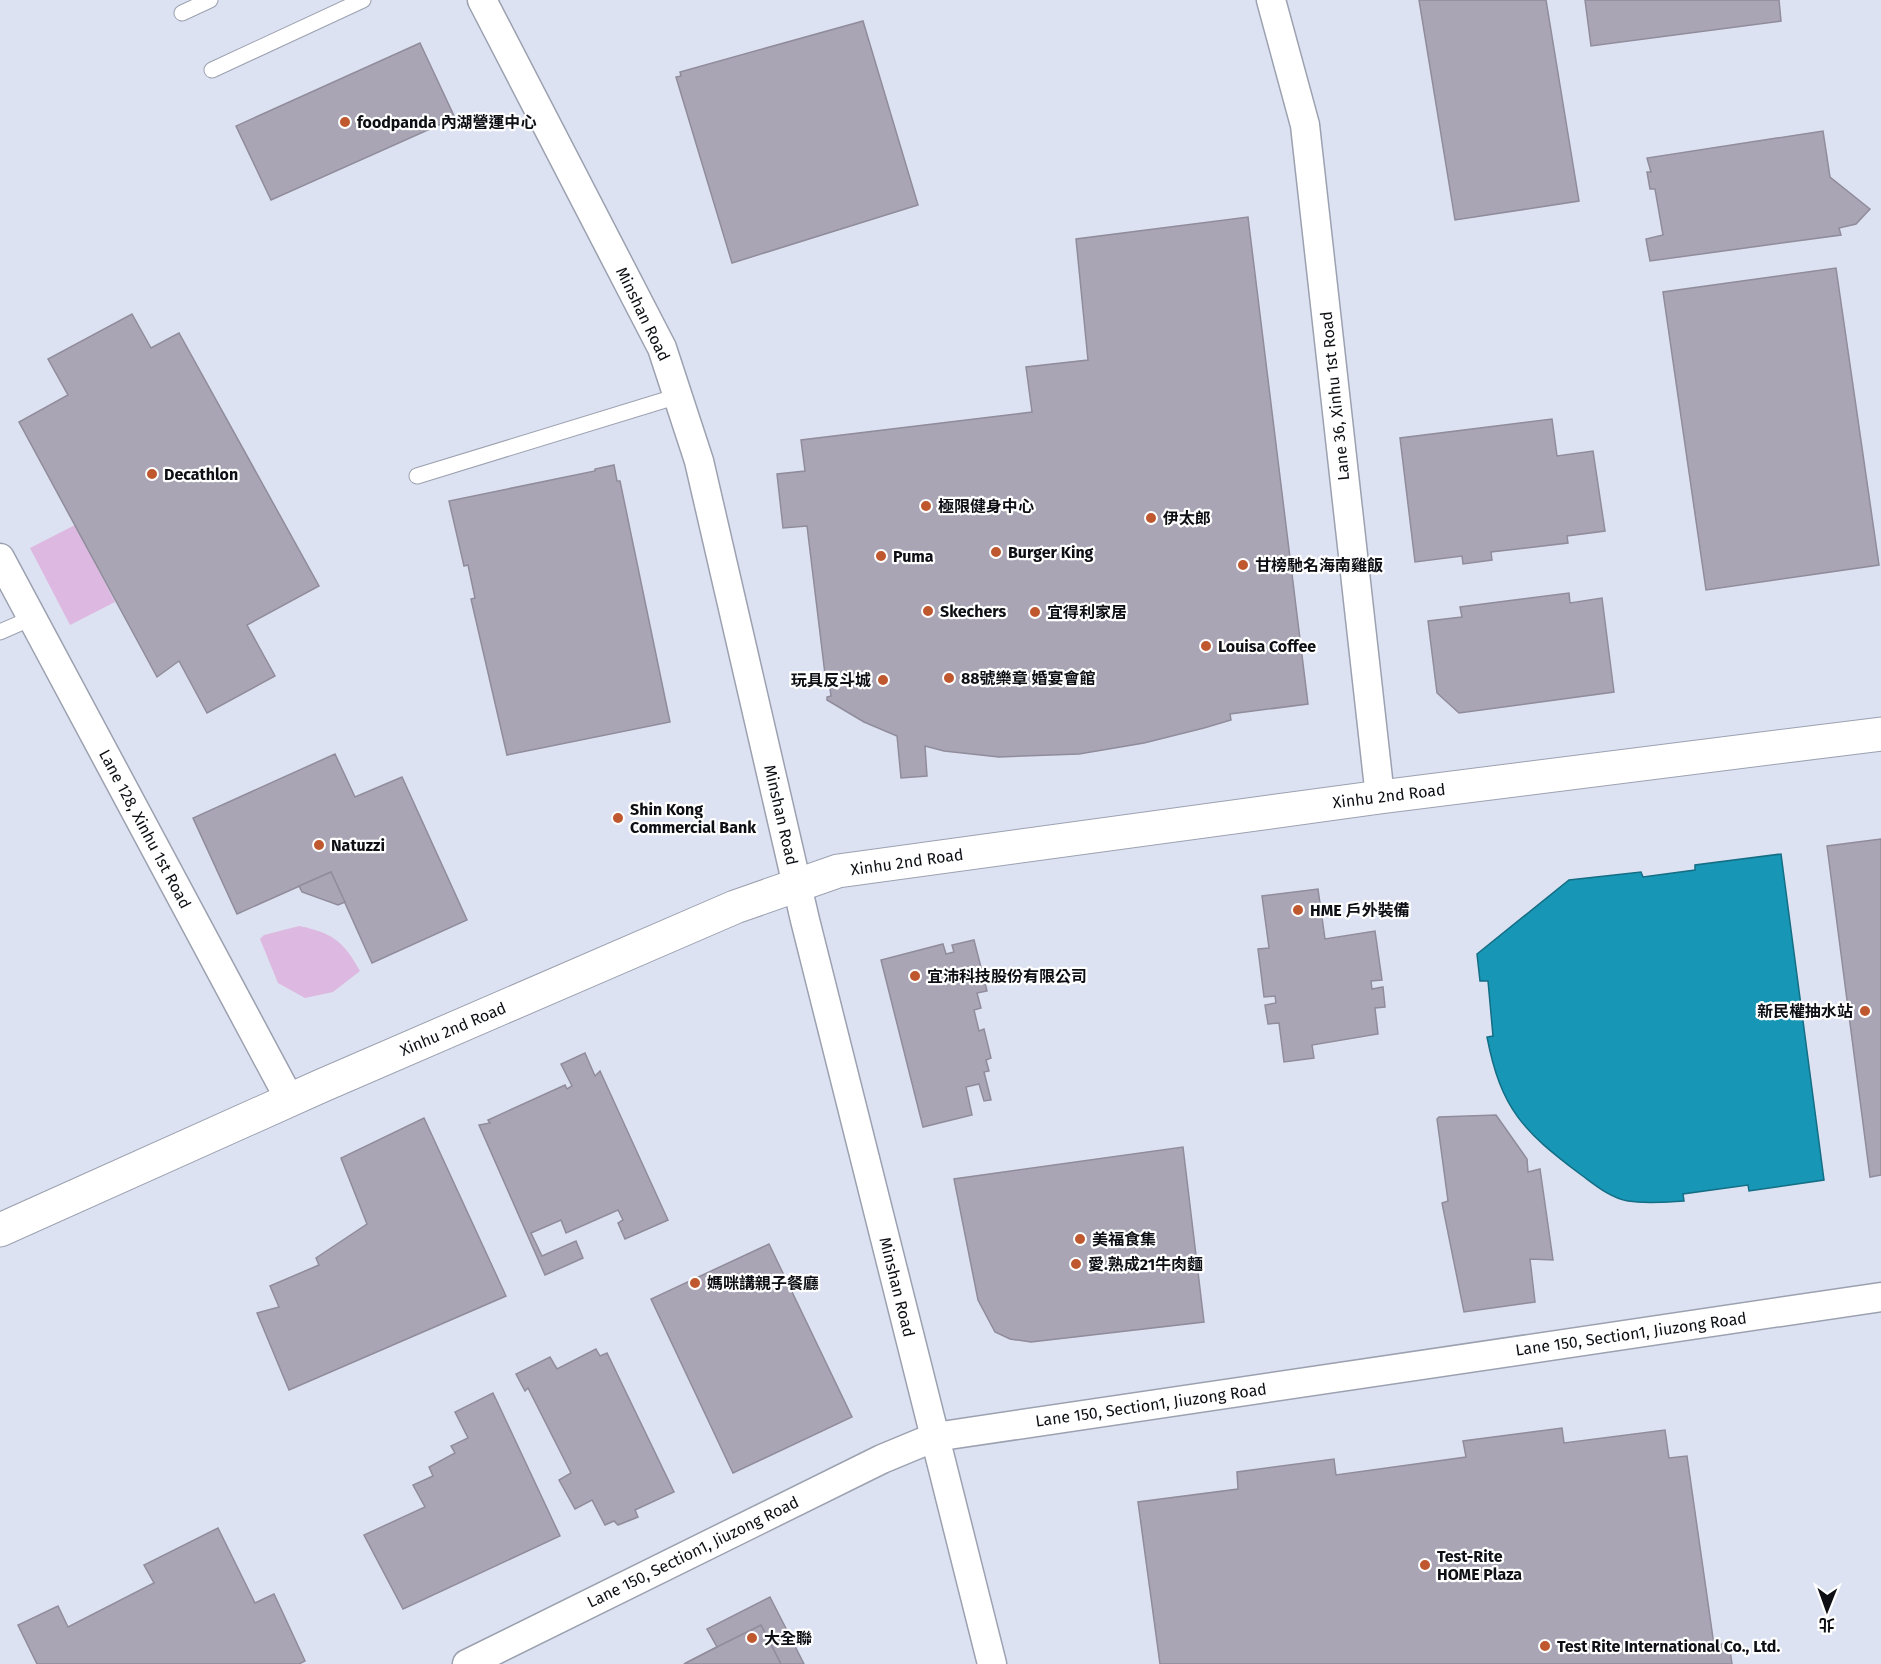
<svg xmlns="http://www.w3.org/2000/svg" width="1881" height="1664" font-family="'Fira Sans','Noto Sans TC',sans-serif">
<rect width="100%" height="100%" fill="#dde2f2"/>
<g fill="#ddb8e0">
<path d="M75,525L115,602L70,625L30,548Z"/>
<path d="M299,926C333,933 343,941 360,971L333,992L305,998L278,983L260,939L264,935Z"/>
</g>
<path fill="#1796b5" stroke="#146e85" stroke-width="1.5" d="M1781,854L1824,1180L1749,1191L1748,1185L1683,1194L1684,1201C1666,1202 1646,1204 1628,1201C1610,1198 1594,1184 1580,1174C1523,1131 1501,1109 1487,1037L1493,1036L1488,981H1480L1477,954L1569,880L1641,872L1643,877L1695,870V865Z"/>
<g fill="#a9a5b5" stroke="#908c9b" stroke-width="1.5">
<path d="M1419,0H1546L1579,201L1455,220Z"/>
<path d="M1585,0H1779L1781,21L1591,46Z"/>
<path d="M863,21L918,205L732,263L676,77L681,76L680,72Z"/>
<path d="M420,43L455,118L271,200L236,126Z"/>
<path d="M1823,131L1830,177L1870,209L1856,224L1839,228L1841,235L1650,261L1646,239L1663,235L1655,189H1650L1647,172H1651L1647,158Z"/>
<path d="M1248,217L1308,704L1230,714L1231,720L1204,728L1144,743L1079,754L999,757L944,751L925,746L927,776L901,778L897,736L864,722L827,700V697L831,696L828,674H825L807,526L783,528L777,474L805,471L801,440L1032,412L1026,367L1088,360L1076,239Z"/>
<path d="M1836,268L1879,565L1706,590L1663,292Z"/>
<path d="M132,314L151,348L179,333L319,586L247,625L275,676L207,713L179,661L157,677L19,422L68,395L48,359Z"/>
<path d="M1552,419L1557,456L1593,451L1605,531L1567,536L1568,543L1491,552L1492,560L1463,564L1462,556L1415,562L1400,438Z"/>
<path d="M614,465L617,481H620L670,722L507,755L471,599L475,598L468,565L464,566L449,501L595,471V469Z"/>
<path d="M1569,593L1570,603L1602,598L1614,692L1459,713L1437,693L1428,621L1462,617L1460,607Z"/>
<path d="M335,754L355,797L402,777L467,920L372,963L331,872L237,914L193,818Z"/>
<path d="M1881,839V1175L1870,1177L1827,846Z"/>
<path d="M331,872L345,902L338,905L302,892L299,886Z"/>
<path d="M1318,889L1325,939L1375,931L1382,980L1371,981L1372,989L1383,987L1385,1007L1375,1008L1378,1034L1312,1045L1314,1058L1284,1062L1279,1023L1268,1024L1265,1005L1276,1003L1275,996L1264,997L1258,949L1269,948L1262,896Z"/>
<path d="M974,940L987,991L977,993L981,1008L974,1010L979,1031L984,1029L991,1058L986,1060L989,1071L984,1072L991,1100L984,1101L979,1084L966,1087L972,1115L923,1127L881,960L943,944L946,954L954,952L952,945Z"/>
<path d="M585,1053L595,1076L600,1071L668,1220L625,1239L618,1223L623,1220L618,1210L566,1233L561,1220L531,1233L542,1256L576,1241L583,1258L545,1275L479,1125L490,1123L488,1120L565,1085L567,1089L572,1086L561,1064Z"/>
<path d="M1496,1115L1527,1159L1528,1172L1540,1169L1553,1260L1530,1259L1535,1302L1464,1312L1442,1203L1448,1201L1437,1119L1439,1117Z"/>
<path d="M424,1118L506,1296L289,1390L257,1313L279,1307L270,1286L319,1265L316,1258L367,1224L341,1158Z"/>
<path d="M1183,1147L1204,1322L1031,1342L1010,1339L995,1332L978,1300L954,1179Z"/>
<path d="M769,1244L852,1417L733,1473L651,1299Z"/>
<path d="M596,1349L600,1356L607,1353L674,1492L635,1510L638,1517L618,1525L614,1521L605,1525L592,1500L575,1509L559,1480L571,1473L528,1388L525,1391L516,1374L550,1357L557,1369Z"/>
<path d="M493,1393L560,1536L403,1609L364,1535L425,1507L413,1485L433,1476L429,1467L455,1453L451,1446L468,1438L455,1412Z"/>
<path d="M1562,1428L1564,1443L1665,1430L1669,1458L1687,1456L1714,1645L1729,1643L1732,1664H1160L1138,1502L1238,1489L1237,1472L1334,1459L1336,1475L1466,1457L1463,1441Z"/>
<path d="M218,1528L255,1603L274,1594L305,1661L299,1664H37L18,1625L58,1606L68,1627L154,1583L144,1565Z"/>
<path d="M770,1597L804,1664H684L717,1647L707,1629Z"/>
<path d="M761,1625L781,1664H684L717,1647Z"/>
</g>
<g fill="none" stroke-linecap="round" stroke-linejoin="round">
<defs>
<g id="service">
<path d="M182,13L210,0"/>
<path d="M212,70L363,0"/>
<path d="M417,476L678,396"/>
<path d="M0,632L32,618"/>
</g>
<g id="minor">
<path d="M482,0L662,348L699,461L805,920L992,1664"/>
<path d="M1271,0L1305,125L1380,797"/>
<path d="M0,558L290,1100"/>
<path d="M467,1664L882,1459L935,1437L1881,1297"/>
</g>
<path id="tertiary" d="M0,1230L321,1086L735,907L838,871L1380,797L1881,734"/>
</defs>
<use href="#service" stroke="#9ca1b0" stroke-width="17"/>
<use href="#minor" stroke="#9ca1b0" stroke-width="31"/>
<use href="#tertiary" stroke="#9ca1b0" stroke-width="35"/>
<use href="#service" stroke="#fff" stroke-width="15"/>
<use href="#minor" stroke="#fff" stroke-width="28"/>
<use href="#tertiary" stroke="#fff" stroke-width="33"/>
</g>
<g fill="#bf582e" stroke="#fff" stroke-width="2">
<circle cx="345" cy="122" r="6"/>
<circle cx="152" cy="474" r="6"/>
<circle cx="926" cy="506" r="6"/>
<circle cx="1151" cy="518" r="6"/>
<circle cx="996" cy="552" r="6"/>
<circle cx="881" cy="556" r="6"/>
<circle cx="1243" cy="565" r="6"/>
<circle cx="928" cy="611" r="6"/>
<circle cx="1035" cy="612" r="6"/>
<circle cx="1206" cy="646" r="6"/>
<circle cx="949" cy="678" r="6"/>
<circle cx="883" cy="680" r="6"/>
<circle cx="618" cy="818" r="6"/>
<circle cx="319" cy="845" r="6"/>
<circle cx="1298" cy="910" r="6"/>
<circle cx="915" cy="976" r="6"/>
<circle cx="1865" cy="1011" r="6"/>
<circle cx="1080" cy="1239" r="6"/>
<circle cx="1076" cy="1264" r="6"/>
<circle cx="695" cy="1283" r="6"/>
<circle cx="1425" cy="1565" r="6"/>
<circle cx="752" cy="1638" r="6"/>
<circle cx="1545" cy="1646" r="6"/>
</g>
<g text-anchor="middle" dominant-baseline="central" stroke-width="4.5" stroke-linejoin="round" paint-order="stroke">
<g font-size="16" font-weight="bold" fill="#0d0f14" stroke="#fff" text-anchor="start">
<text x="357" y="122">foodpanda 內湖營運中心</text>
<text x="164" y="474">Decathlon</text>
<text x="938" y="506">極限健身中心</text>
<text x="1163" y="518">伊太郎</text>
<text x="1008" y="552">Burger King</text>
<text x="893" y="556">Puma</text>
<text x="1255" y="565">甘榜馳名海南雞飯</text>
<text x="940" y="611">Skechers</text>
<text x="1047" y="612">宜得利家居</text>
<text x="1218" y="646">Louisa Coffee</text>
<text x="961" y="678">88號樂章 婚宴會館</text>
<text x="871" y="680" text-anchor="end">玩具反斗城</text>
<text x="630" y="809">Shin Kong<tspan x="630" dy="18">Commercial Bank</tspan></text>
<text x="331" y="845">Natuzzi</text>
<text x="1310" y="910">HME 戶外裝備</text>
<text x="927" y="976">宜沛科技股份有限公司</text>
<text x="1853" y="1011" text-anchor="end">新民權抽水站</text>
<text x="1092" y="1239">美福食集</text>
<text x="1088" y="1264">愛.熟成21牛肉麵</text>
<text x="707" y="1283">媽咪講親子餐廳</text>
<text x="1437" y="1556">Test-Rite<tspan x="1437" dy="18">HOME Plaza</tspan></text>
<text x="764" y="1638">大全聯</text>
<text x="1557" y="1646">Test Rite International Co., Ltd.</text>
</g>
<g font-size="16" fill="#0d0f14" stroke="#fff">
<text transform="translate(643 314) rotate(64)">Minshan Road</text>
<text transform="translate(1335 396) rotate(-96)">Lane 36, Xinhu 1st Road</text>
<text transform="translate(1389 796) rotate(-7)">Xinhu 2nd Road</text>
<text transform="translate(781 815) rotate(77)">Minshan Road</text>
<text transform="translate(145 829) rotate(62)">Lane 128, Xinhu 1st Road</text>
<text transform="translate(907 862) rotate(-8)">Xinhu 2nd Road</text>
<text transform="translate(453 1029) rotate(-23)">Xinhu 2nd Road</text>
<text transform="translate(897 1287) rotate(76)">Minshan Road</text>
<text transform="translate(1631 1334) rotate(-8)">Lane 150, Section1, Jiuzong Road</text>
<text transform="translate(1151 1405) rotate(-8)">Lane 150, Section1, Jiuzong Road</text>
<text transform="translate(693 1552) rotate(-26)">Lane 150, Section1, Jiuzong Road</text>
</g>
</g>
<g transform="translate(1827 1610) rotate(181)" stroke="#ffffff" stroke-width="4.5" paint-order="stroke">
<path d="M0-4.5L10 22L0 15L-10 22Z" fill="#0d0f14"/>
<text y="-9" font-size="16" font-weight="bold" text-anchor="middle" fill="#0d0f14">北</text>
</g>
</svg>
